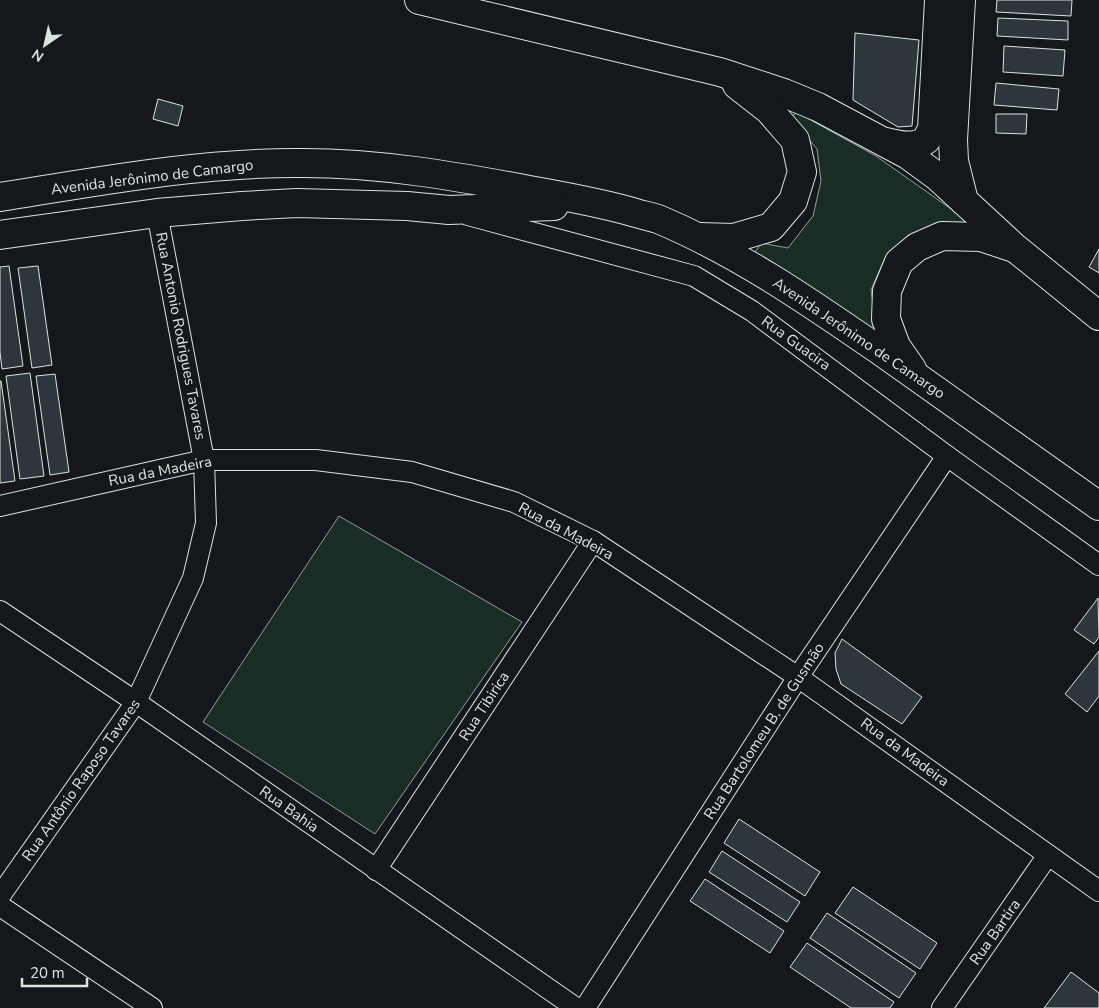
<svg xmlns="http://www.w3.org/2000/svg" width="1099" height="1008" font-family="'Nunito Sans',sans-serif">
<rect width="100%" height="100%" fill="#14181c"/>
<g fill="#1a2d24" stroke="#939e99">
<path d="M798,113L876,156L954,211L969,219L970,228H927L907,236L886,256L871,290L878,340L814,289L754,254L761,243L788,248L813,216L821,181L817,149L790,118L794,114Z"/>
<path d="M339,516L522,622L375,834L203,722Z"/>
</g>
<g fill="#2c363c" stroke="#d8e6dc">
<path d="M997,0H1072L1071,16L996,12Z"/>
<path d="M998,18L1068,21V40L997,36Z"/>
<path d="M855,33L919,40L912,126L898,127L853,100Z"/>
<path d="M1004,46L1065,50L1063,76L1003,72Z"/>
<path d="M996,83L1059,89L1057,110L994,105Z"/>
<path d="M158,99L183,106L178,126L153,119Z"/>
<path d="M996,114H1027L1026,134L996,133Z"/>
<path d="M1099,249V273L1089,267Z"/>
<path d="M9,266L23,366L2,369L0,352V267Z"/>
<path d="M38,266L52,365L32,368L18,268Z"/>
<path d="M30,373L44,476L20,479L6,376Z"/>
<path d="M55,374L69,472L50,475L36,376Z"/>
<path d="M0,381H1L15,481L0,483Z"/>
<path d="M1098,598L1099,637L1094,644L1074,630Z"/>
<path d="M842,639L922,697L902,724L841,684L836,669L835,653Z"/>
<path d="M1099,651V696L1087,712L1065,694Z"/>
<path d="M739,819L820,872L805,896L724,843Z"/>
<path d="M722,851L800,902L787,922L709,872Z"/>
<path d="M705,879L784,931L770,953L690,901Z"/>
<path d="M853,887L937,943L920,969L835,913Z"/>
<path d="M827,913L916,973L899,998L810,938Z"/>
<path d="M807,943L894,1002L890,1008H851L790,967Z"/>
<path d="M1071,972L1099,993V1008H1044Z"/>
</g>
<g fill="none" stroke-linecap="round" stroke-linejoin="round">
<defs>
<g id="minor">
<path d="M468,215L694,276L752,311L947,456L1099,565"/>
<path d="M0,506L204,460H316L412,472L514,502L593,541L798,677L1099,891"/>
<path d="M0,611L136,702L576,1008"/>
<path d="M376,870L593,541"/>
<path d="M0,896L136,702L193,578L206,523L204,460L157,213"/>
<path d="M0,906L152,1008"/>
<path d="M585,1008L798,677L947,456"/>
<path d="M942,1008L1048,855"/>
</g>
<g id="secondary">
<path d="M419,0L720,72L784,93L818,107L908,155L938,177L1015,248L1099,316"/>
<path d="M961,0L953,140L954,161L964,201"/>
<path d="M886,142C897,145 915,149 926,140C928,138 930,132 932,129L939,0"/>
<path d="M0,197C100,181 201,162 303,163C379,163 455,176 529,190C563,196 596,202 629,211C638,214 648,216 658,219C737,252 808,301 879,350C953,402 1026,454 1099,506"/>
<path d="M0,235L157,213L242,206L297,203L407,206L449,210L554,206"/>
<path d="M700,237L734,238L771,227L793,201L802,172L795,140L769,110L737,85"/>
<path d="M912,369L896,346L886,319L887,291L899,262L917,247L942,236L981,237L1011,247"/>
</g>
</defs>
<use href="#minor" stroke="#d8e6dc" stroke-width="22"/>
<use href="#secondary" stroke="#d8e6dc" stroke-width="30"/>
<use href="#minor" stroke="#14181c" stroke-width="20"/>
<use href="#secondary" stroke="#14181c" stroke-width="28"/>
</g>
<g text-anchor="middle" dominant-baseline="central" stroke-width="4" stroke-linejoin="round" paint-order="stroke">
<g font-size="15" fill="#d8e6dc" stroke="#14181c">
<text transform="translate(152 177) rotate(-7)">Avenida Jerônimo de Camargo</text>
<text transform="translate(181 336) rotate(79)">Rua Antonio Rodrigues Tavares</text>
<text transform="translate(859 338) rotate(34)">Avenida Jerônimo de Camargo</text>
<text transform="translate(796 343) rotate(36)">Rua Guacira</text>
<text transform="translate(160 471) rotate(-11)">Rua da Madeira</text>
<text transform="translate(566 531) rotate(28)">Rua da Madeira</text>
<text transform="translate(484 706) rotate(-57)">Rua Tibirica</text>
<text transform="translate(764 731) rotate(-57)">Rua Bartolomeu B. de Gusmão</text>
<text transform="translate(905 752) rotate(36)">Rua da Madeira</text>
<text transform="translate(81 780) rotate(-55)">Rua Antônio Raposo Tavares</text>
<text transform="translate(289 809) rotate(35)">Rua Bahia</text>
<text transform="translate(995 932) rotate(-55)">Rua Bartira</text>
</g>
</g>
<g transform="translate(45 45) rotate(214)" stroke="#14181c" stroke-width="4" paint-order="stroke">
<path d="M0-4L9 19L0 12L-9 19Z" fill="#d8e6dc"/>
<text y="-8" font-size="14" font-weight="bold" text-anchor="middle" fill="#d8e6dc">N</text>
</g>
<path d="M22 978v8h65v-8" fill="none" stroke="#d8e6dc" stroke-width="2.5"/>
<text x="30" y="978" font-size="15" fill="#d8e6dc" stroke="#14181c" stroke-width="4" paint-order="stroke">20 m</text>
</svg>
